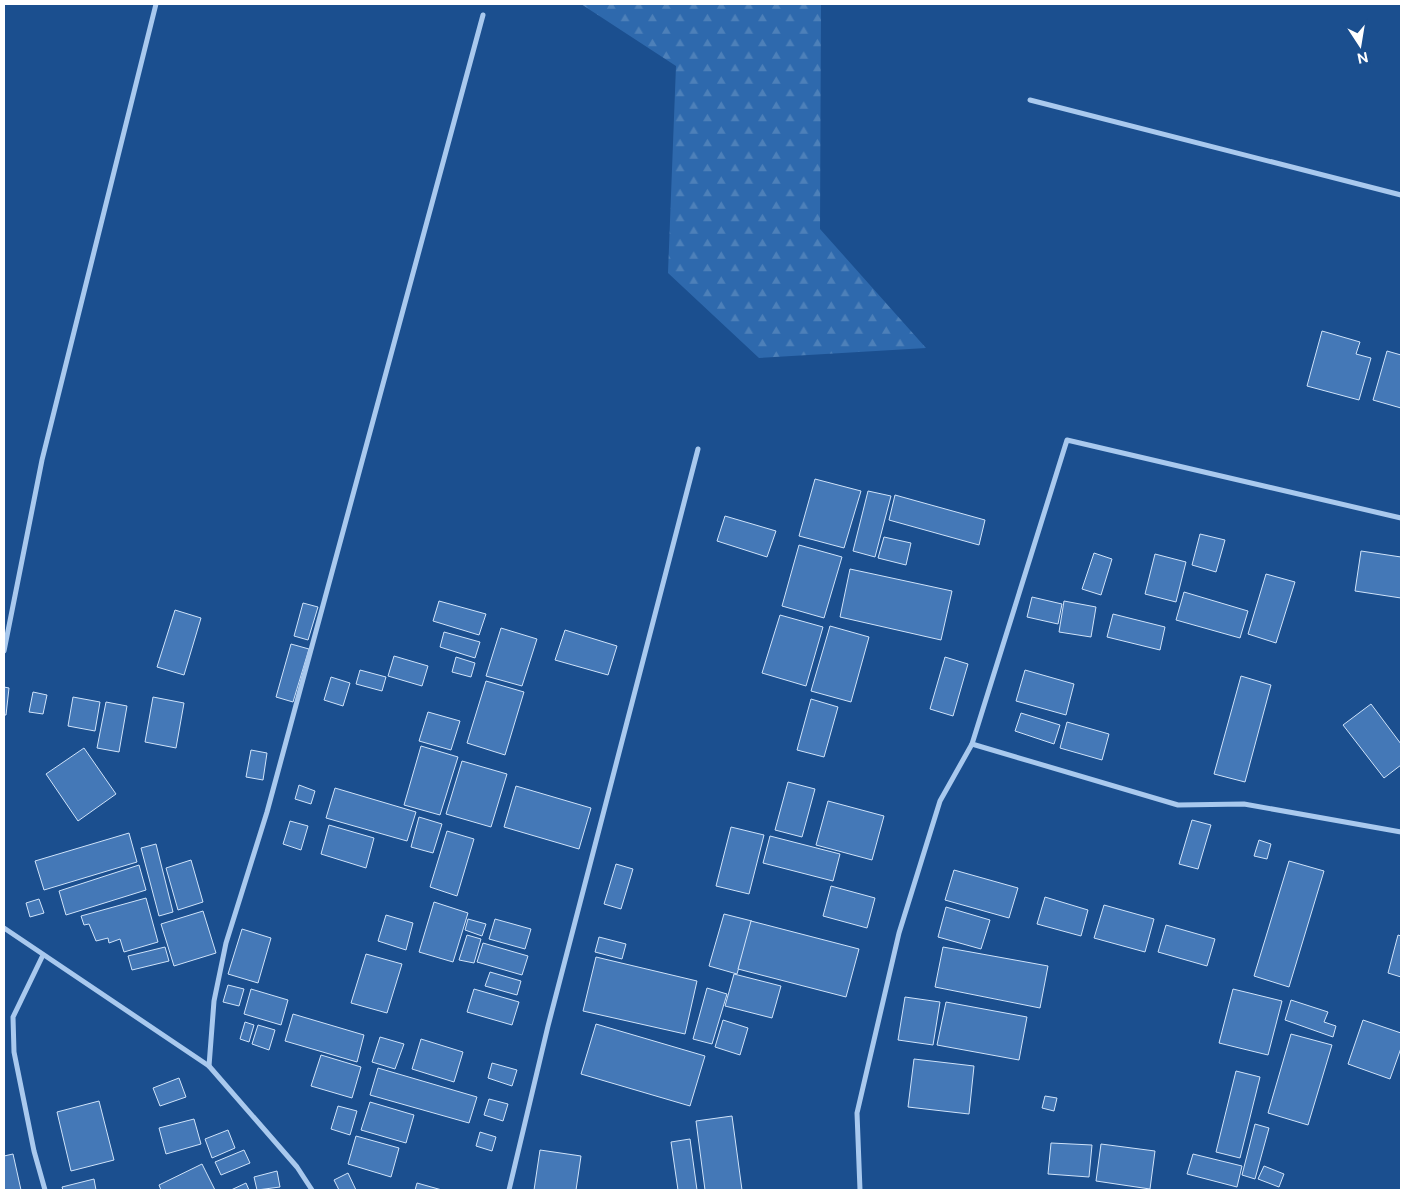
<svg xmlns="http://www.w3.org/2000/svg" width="1405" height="1194" font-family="'Public Sans',sans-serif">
<defs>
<pattern id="forest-firs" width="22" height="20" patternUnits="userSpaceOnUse" patternTransform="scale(1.25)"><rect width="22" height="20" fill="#2e69ad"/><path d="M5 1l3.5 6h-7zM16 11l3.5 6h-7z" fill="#4d80b9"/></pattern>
</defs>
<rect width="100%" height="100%" fill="#1b4f8f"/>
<path fill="url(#forest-firs)" d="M581,4H821L820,229L926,348L759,358L668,273L676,66Z"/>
<g fill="#4478b7" stroke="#cfe3fa">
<path d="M1322,331L1360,342L1356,354L1371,358L1359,400L1307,386Z"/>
<path d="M1387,351L1401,355V408L1373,400Z"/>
<path d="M815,479L861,491L844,548L799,536Z"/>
<path d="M868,491L891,496L875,557L853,551Z"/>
<path d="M895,495L985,520L979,545L889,520Z"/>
<path d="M725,516L776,531L767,557L717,541Z"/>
<path d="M1200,534L1225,540L1216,572L1192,565Z"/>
<path d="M884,537L911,543L906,565L878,558Z"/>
<path d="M799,545L842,557L824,618L782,606Z"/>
<path d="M1361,551L1401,557V598L1355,591Z"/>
<path d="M1094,553L1112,559L1101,595L1082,589Z"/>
<path d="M1155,554L1186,562L1176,602L1145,594Z"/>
<path d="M850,569L952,591L941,640L840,617Z"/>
<path d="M1266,574L1295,582L1276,643L1248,634Z"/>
<path d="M1184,592L1248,611L1240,638L1176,620Z"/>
<path d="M1032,597L1062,604L1058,624L1027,617Z"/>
<path d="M439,601L486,614L479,635L433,621Z"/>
<path d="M1064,601L1096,607L1091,637L1059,632Z"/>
<path d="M303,603L318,607L308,640L294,636Z"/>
<path d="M175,610L201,618L184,675L157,667Z"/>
<path d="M1113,614L1165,627L1160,650L1107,637Z"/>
<path d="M780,615L823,627L806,686L762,673Z"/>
<path d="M830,626L869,637L851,702L811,691Z"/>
<path d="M501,628L537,639L522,686L486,676Z"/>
<path d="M565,630L617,646L608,675L555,660Z"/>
<path d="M444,632L480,642L475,658L440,647Z"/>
<path d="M291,644L309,649L293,702L276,697Z"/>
<path d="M394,656L428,666L422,686L388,676Z"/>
<path d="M456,657L475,663L471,677L452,672Z"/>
<path d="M945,657L968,664L953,716L930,709Z"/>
<path d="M360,670L386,677L382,691L356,684Z"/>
<path d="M1025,670L1074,684L1066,715L1016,701Z"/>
<path d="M1241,676L1271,685L1245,782L1214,774Z"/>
<path d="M331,677L350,683L343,706L324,700Z"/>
<path d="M486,681L524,692L505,755L467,743Z"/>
<path d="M4,687L9,688L6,715H4Z"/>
<path d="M33,692L47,695L43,714L29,712Z"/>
<path d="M73,697L100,702L95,731L68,726Z"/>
<path d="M153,697L184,703L176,748L145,742Z"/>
<path d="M811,699L838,707L824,757L797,750Z"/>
<path d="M106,702L127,706L119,752L97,748Z"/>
<path d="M1371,704L1401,744V765L1384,778L1343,725Z"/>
<path d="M428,712L460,721L451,750L419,741Z"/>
<path d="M1021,713L1060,725L1054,744L1015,731Z"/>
<path d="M1067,722L1109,734L1102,760L1060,748Z"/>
<path d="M421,746L458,757L440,815L404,805Z"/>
<path d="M84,748L116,794L78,821L46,774Z"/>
<path d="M251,750L267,753L263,780L246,777Z"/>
<path d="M462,761L507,774L491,827L446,814Z"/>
<path d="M788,782L815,789L802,837L775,830Z"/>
<path d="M299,785L315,791L311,804L295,799Z"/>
<path d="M516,786L591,808L579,849L504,827Z"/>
<path d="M335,788L416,812L407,841L326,818Z"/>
<path d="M828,801L884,816L872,860L816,845Z"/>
<path d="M419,817L442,824L433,853L411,847Z"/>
<path d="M1192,820L1211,825L1198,869L1179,864Z"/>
<path d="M290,821L308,826L301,850L283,844Z"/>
<path d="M329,825L374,838L366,868L321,854Z"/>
<path d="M731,827L764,835L749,894L716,886Z"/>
<path d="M447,831L474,839L457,896L430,887Z"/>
<path d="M129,833L137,862L44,890L35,861Z"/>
<path d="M770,836L840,854L833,881L763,863Z"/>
<path d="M1259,840L1271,844L1267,859L1254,856Z"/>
<path d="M156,844L173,912L159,916L141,848Z"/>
<path d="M191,860L203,902L178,910L166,868Z"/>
<path d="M1289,861L1324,871L1289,987L1254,976Z"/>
<path d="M616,864L633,869L621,909L604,904Z"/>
<path d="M139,865L146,890L66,915L59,891Z"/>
<path d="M954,870L1018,888L1009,918L945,900Z"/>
<path d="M831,886L875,898L867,928L823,916Z"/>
<path d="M1045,897L1088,910L1081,936L1037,924Z"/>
<path d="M146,898L158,942L124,952L120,939L109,943L108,938L96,941L89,924L84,925L81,916Z"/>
<path d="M39,899L44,913L30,917L26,903Z"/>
<path d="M434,902L468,913L453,962L419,952Z"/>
<path d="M1104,905L1154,919L1145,952L1094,938Z"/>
<path d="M946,907L990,920L981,949L938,937Z"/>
<path d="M203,911L216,953L174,966L161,924Z"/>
<path d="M724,914L752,921L737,974L709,966Z"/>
<path d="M386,915L413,923L406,950L378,941Z"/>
<path d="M468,919L486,924L482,936L465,930Z"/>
<path d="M495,919L531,929L525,949L489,939Z"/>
<path d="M751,921L859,949L846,997L738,969Z"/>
<path d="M1166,925L1215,939L1207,966L1158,952Z"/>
<path d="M242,929L271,938L258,983L228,974Z"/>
<path d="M467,935L481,939L474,963L459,960Z"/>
<path d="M1398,935L1401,936V977L1388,973Z"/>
<path d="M599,937L626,944L622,959L595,952Z"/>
<path d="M483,943L528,956L522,975L477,962Z"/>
<path d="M165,947L169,961L132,970L128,956Z"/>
<path d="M943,947L1048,966L1040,1008L935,987Z"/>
<path d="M366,954L402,964L387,1013L351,1003Z"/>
<path d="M596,957L697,981L685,1034L583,1011Z"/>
<path d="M490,972L521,981L517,995L485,986Z"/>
<path d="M734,974L781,986L772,1018L725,1006Z"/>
<path d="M228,985L244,989L239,1006L223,1002Z"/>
<path d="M707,988L727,994L712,1044L693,1039Z"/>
<path d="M251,989L288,1000L281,1025L244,1014Z"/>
<path d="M474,989L519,1002L512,1025L467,1012Z"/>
<path d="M1233,989L1282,1001L1268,1055L1219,1043Z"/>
<path d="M905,997L940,1002L933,1045L898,1040Z"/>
<path d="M1291,1000L1328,1012L1324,1022L1336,1026L1333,1037L1285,1020Z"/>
<path d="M946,1002L1027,1017L1019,1060L937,1045Z"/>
<path d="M293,1014L364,1035L357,1062L285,1041Z"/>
<path d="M723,1020L748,1028L740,1055L715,1047Z"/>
<path d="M1363,1020L1401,1033V1048L1390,1079L1348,1064Z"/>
<path d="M245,1022L254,1025L249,1042L240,1039Z"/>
<path d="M596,1024L705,1056L690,1106L581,1074Z"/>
<path d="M258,1025L275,1030L269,1050L252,1044Z"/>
<path d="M1291,1034L1332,1045L1308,1125L1268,1113Z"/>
<path d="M380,1037L404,1044L395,1069L372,1062Z"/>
<path d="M421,1039L463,1052L454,1082L412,1069Z"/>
<path d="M321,1055L361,1067L352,1098L311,1086Z"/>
<path d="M914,1059L974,1066L969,1114L908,1107Z"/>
<path d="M492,1063L517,1070L512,1086L488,1078Z"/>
<path d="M378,1068L477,1097L469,1123L370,1095Z"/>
<path d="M1236,1071L1260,1077L1240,1158L1216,1152Z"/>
<path d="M179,1078L186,1097L160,1106L153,1088Z"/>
<path d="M1045,1096L1057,1098L1054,1111L1042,1108Z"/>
<path d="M489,1099L508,1104L503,1121L484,1115Z"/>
<path d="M99,1101L114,1160L71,1171L57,1112Z"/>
<path d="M370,1102L414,1115L406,1143L361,1130Z"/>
<path d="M338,1106L357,1111L350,1135L331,1129Z"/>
<path d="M732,1116L742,1190H705L696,1121Z"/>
<path d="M194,1119L201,1144L166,1154L159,1128Z"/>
<path d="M1255,1124L1269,1128L1255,1179L1242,1175Z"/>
<path d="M228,1130L235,1148L212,1158L205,1139Z"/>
<path d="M480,1132L496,1137L492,1151L476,1146Z"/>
<path d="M356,1136L399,1148L391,1177L348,1164Z"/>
<path d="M690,1139L697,1190H678L671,1142Z"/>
<path d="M1051,1143L1092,1145L1089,1177L1048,1174Z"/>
<path d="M1101,1144L1155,1151L1150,1189L1096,1181Z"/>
<path d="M244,1150L250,1163L221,1175L215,1162Z"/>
<path d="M540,1150L581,1156L576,1190H534Z"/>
<path d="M13,1154L21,1190H4V1156Z"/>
<path d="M1193,1154L1242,1166L1237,1187L1187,1174Z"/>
<path d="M202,1164L215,1190H161L159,1185Z"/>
<path d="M1264,1166L1284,1174L1279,1187L1258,1179Z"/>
<path d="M277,1171L280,1187L257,1190L254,1177Z"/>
<path d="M348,1173L356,1190H339L334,1180Z"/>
<path d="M94,1179L96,1190H63L62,1187Z"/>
<path d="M246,1183L249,1190H231Z"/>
<path d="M417,1183L442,1190H415Z"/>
</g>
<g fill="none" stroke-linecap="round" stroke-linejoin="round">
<g stroke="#a9c9ee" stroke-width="5">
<path d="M1030,100L1401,195"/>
<path d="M4,651L42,460L156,4"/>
<path d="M972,744L1178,805L1244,804L1401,832"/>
<path d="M4,928L209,1066L297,1167L312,1190"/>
<path d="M43,955L13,1017L14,1052L34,1151L45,1190"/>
<path d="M209,1066L214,1001L226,943L267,812L483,15"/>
<path d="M509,1190L548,1026L698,449"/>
<path d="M860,1190L857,1113L899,933L940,801L972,744L1067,440L1401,518"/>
</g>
</g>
<rect width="1405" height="1194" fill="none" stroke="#ffffff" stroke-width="10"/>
<g transform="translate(1360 45) rotate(168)" stroke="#1b4f8f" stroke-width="4" paint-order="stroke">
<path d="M0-4L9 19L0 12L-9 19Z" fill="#ffffff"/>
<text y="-8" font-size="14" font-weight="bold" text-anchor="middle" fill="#ffffff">N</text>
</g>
</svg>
